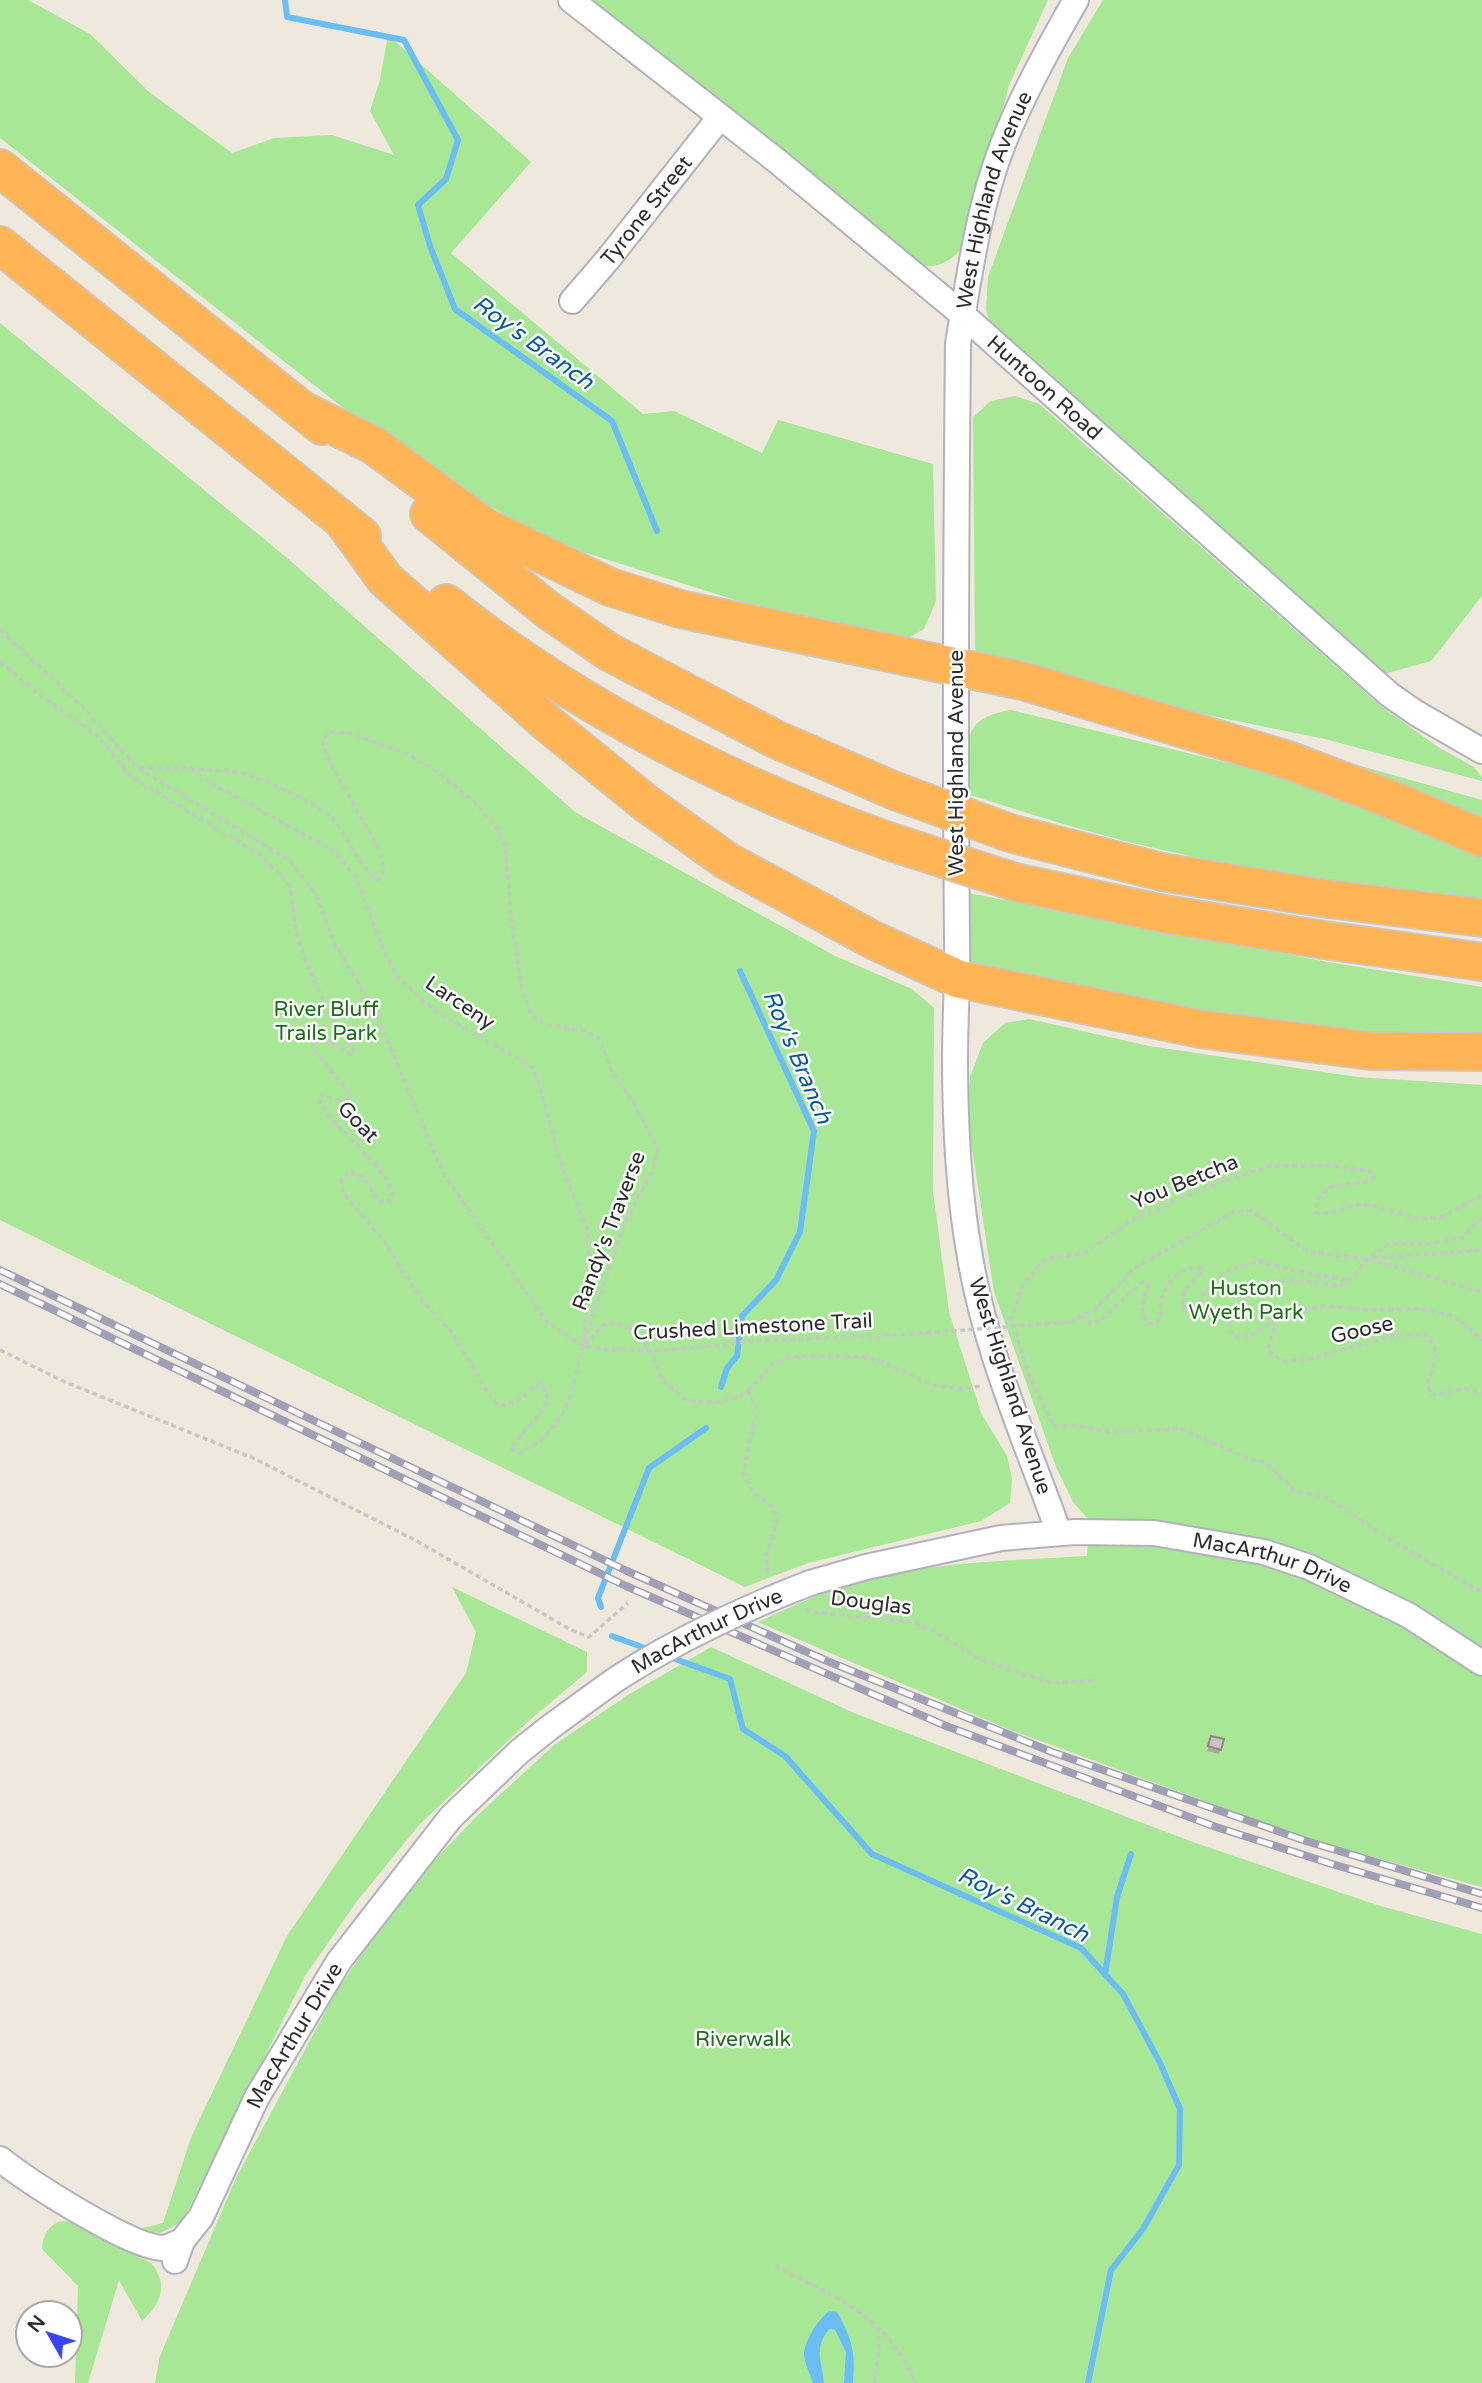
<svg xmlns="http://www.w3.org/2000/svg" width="1482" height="2383" font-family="'Varela Round',sans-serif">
<rect width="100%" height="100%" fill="#eee8dd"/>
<g fill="#a7e796">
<path d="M0,0H28L90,34L149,92L232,153L274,138L332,135L394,155L370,111L380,80L388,35L531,162L451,253L643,414L674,411L762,453L778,420L933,464L936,601L924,629L900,643L869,642L583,552L518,522L448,483L402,454L0,138Z"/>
<path d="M572,0H1048L1009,85L969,241C947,265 937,271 905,263Z"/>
<path d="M1103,0H1482V596L1431,661L1384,674L993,333L986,310L988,277L1068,58Z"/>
<path d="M0,323L286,557L575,812L835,956L912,989L934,1008L933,1191L949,1312L981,1413L1007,1456L1012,1479L1010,1503L981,1521L808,1563L745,1587L0,1220Z"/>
<path d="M1015,396L1039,404L1382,707L1438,747L1474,767L1482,777V781L1325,739L1071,687L980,663L975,647L973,417L991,401Z"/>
<path d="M1011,710L1257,770L1342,796L1482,850V904C1376,890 1271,875 1167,851C1099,836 1033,815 967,794C968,750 956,718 1011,710Z"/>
<path d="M1325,756L1482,800V825Z"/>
<path d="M968,893L1328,962L1482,987V1057L1444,1059L965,965Z"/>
<path d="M1029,1019L1149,1046L1357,1077L1482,1085V1887L1305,1838L1008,1729L758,1622C795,1605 834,1586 874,1577C943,1562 1016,1560 1087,1556L1090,1521L1073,1502L1056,1467L994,1292L967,1115L970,1077L983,1043L1005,1023Z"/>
<path d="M452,1587L587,1652V1672L531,1719L420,1824L357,1901L305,1976L182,2222L160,2233L135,2230L163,2223L192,2135L287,1936L466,1673L476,1632Z"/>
<path d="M711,1647L854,1713L1190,1841L1377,1905L1482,1934V2383H155L160,2356L236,2178L337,1990L408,1888L477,1816L554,1745L628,1695Z"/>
<path d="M61,2221L77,2222L151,2263C169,2285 161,2303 142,2321L119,2280L88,2383H75L78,2286L42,2249C43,2235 48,2226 61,2221Z"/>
</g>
<path fill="#6abef5" d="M829,2311L837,2312C852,2338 856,2354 853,2383H844L846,2352L835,2330L829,2329C813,2350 822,2360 824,2383H813C810,2374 805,2364 804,2355C804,2341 818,2320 829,2311Z"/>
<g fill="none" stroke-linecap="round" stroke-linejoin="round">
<g stroke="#6abef5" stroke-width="6">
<path d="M285,0L287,17L404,40L458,140L446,179L418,205L430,246L455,309L612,421L657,531"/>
<path d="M721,1387L727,1368L737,1356L742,1316L776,1280L800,1232L814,1131L740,971"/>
<path d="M601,1607L598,1598L649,1468L706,1428"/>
<path d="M612,1636L650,1650"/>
<path d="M667,1656L730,1679L743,1729L785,1756L872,1854L1081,1948L1123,1994L1160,2063L1180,2109L1179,2165L1143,2229L1111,2270L1088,2383"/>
<path d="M1105,1975L1117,1897L1131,1854"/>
</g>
<defs>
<g id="minor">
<path id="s1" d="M571,0L777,161L963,315L1390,695L1416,713L1482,751"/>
<path id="s2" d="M572,301L609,258L720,117"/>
<path id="s3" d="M1059,1533C1026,1441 984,1348 969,1251C958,1188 955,1123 955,1058C955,1018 958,978 957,937C955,739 956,542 958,344C969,277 978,208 1003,144C1023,94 1049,47 1076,0"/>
<path id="s4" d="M810,1583L866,1567L1001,1538L1075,1532L1154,1533L1264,1552L1309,1567L1408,1615L1482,1663"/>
<path d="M0,2159C29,2182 128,2246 162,2248C168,2248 176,2243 182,2241"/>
<path id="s5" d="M175,2261L182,2241L201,2217L257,2097L339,1961L451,1817L520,1751L549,1728"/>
</g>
<g id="highway">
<path d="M0,168L322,426"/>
<path d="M0,245L362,536"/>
<path d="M302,410L373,445L485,527L610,587L680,609L1023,681L1288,760L1390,799L1482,838"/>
<path d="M429,514L548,610L609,652L775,739L895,791"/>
<path d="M343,521L385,579L547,723L647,804L727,861L873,940L958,979L1200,1029L1371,1051L1482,1052"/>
<path d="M446,603C578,708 729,784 888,841"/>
<path d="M1010,833L1162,872L1321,898L1482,918"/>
<path d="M1015,882L1165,914L1324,940L1482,962"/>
</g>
</defs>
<use href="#minor" stroke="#b1b1c0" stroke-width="28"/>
<use href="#highway" stroke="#c8c8c8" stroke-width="40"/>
<g stroke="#c8c8c8" stroke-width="3.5" stroke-dasharray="5 3.5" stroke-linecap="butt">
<path d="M0,630L82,706L138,768L289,860L316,894L335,945L376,1013L443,1173L546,1321L583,1346L604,1349"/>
<path d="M0,662L40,695L95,734L133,778L261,855L290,886L297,937L309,969L330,1014L353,1049L351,1055L325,1039L314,1041V1050L348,1091L347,1099L337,1100L322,1094L319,1104C342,1135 377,1156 393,1193L390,1201L379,1202L363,1177L348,1172L341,1179L344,1194L385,1243L421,1299L452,1333L491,1398L499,1406L516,1402L540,1383L547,1394L544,1409L510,1448L519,1453L538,1443L557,1423L569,1401L583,1346L624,1225L653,1169L658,1149L635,1106L611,1069L599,1038L585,1031L545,1024L532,1016L521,986L512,924L505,845L495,825L478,806L443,776L408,754L349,733L330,732L322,740L326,755L380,852L384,871L378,880C358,866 350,839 334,820C322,806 268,781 249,775C231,770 209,771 190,768"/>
<path d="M140,768H190L207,781L334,851L356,878L385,954L399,978L425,1003L450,1019L532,1067L540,1088L562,1167L588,1231L589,1268L584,1338"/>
<path d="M1482,1197C1468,1200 1457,1211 1443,1216C1416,1226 1389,1205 1364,1205C1347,1205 1333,1215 1316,1213L1317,1199L1332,1186L1366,1182L1374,1177L1370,1171L1331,1166H1269L1208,1187L1135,1218L1084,1253L1046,1259L1024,1282L1011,1319L1029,1375L1054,1426L1076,1425L1109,1432L1181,1429L1252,1460L1265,1462L1294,1490L1329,1499L1399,1545L1482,1592"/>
<path d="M1482,1218L1462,1238L1428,1244H1388L1368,1259L1354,1276L1341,1285C1309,1285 1269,1269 1244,1296C1238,1303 1233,1313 1229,1320L1233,1337L1251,1336L1261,1328L1289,1312L1325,1306L1367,1310L1421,1309L1452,1316L1469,1327L1482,1341"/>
<path d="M1373,1258L1482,1250"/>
<path d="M1081,1316L1091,1324L1100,1321L1142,1282L1148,1284C1145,1299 1138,1309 1147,1323H1157L1161,1316C1155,1296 1177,1264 1200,1268L1202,1272L1184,1290L1183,1309L1194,1307L1212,1283L1232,1269L1259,1261L1292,1270L1347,1280"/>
<path d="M1277,1320L1267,1351L1283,1361L1310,1359L1392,1336L1428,1335L1437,1354L1427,1385L1432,1395L1465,1389L1482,1394"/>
<path d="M1070,1322L1095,1309L1135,1268L1233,1212L1252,1211L1308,1252L1368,1259L1482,1292"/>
<path d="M585,1345L602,1326L610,1322L632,1329L650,1350L662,1380L686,1400L712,1403L736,1398L748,1391L757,1410L743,1473L755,1494L773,1507L777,1519L767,1555L768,1575"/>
<path d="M0,1350L65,1382L253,1458L415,1540L571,1630L589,1637L628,1603"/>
<path d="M748,1391L772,1364L790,1357L812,1356L865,1357L883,1362L932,1385L959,1389L981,1386"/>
<path d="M806,1609L811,1612L912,1622L930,1629L981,1660L1051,1683L1096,1680"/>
<path d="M775,2266C837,2298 886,2315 916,2383"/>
<path d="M874,2383L879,2350L878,2329"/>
</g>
<use href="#minor" stroke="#fff" stroke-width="24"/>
<use href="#highway" stroke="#ffb556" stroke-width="37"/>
<defs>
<g id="rail">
<path d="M0,1270L627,1571L827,1661L1052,1752L1306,1841L1482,1894"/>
<path d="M0,1284L626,1586L946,1726L1216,1827L1332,1864L1482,1908"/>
</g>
</defs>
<use href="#rail" stroke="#9f9fb6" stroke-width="8"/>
<use href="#rail" stroke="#fff" stroke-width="5" stroke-dasharray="16" stroke-linecap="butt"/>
<defs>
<g id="minor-bridge">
<path id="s6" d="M549,1728C572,1711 595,1694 618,1678C675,1641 747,1607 810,1583"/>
</g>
<g id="highway-bridge">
<path d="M895,791L1010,833"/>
<path d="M888,841L1015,882"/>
</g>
</defs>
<use href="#minor-bridge" stroke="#b1b1c0" stroke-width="28" stroke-linecap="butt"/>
<use href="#highway-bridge" stroke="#c8c8c8" stroke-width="40" stroke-linecap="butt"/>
<path stroke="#c8c8c8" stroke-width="3.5" stroke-dasharray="5 3.5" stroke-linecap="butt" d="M604,1349L659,1351L753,1341L899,1335L1070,1322"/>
<use href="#minor-bridge" stroke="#fff" stroke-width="24"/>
<use href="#highway-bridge" stroke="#ffb556" stroke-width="37"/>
</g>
<path fill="#ada9a2" d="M1211,1736L1224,1739L1219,1754L1207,1751Z"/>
<path fill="#c9c5bc" stroke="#8d8a84" stroke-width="2" d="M1211,1736L1224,1739L1221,1750L1208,1746Z"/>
<g text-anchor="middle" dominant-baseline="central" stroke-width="5" stroke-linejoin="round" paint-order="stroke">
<g font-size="21" fill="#2b2b2b" stroke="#fff">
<text stroke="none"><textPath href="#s3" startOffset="1353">West Highland Avenue</textPath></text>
<text stroke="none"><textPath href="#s2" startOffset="117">Tyrone Street</textPath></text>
<text stroke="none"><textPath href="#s1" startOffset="612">Huntoon Road</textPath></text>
<text transform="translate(956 763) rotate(-90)">West Highland Avenue</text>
<text transform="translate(460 1003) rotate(34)">Larceny</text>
<text transform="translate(358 1122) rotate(46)">Goat</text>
<text transform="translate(1185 1182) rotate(-22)">You Betcha</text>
<text transform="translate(609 1231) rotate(-69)">Randy's Traverse</text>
<text transform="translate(753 1327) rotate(-3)">Crushed Limestone Trail</text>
<text transform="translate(1362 1330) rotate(-13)">Goose</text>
<text transform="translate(1010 1386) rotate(72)">West Highland Avenue</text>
<text stroke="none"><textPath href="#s4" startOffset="472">MacArthur Drive</textPath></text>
<text transform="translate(871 1603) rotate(7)">Douglas</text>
<text stroke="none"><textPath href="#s6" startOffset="186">MacArthur Drive</textPath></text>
<text stroke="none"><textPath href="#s5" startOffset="256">MacArthur Drive</textPath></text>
</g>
<g font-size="21" fill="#1d6d17" stroke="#fff">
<text x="326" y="1009">River Bluff<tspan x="326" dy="24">Trails Park</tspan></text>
<text x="1246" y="1288">Huston<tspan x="1246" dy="24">Wyeth Park</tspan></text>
<text x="743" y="2039">Riverwalk</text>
</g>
<g font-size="23" font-style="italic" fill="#0759a4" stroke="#fff">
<text transform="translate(533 343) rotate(36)">Roy's Branch</text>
<text transform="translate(797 1057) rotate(67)">Roy's Branch</text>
<text transform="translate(1023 1905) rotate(26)">Roy's Branch</text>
</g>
</g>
<g transform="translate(49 2334) rotate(309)"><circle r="33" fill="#ffffff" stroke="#aaaaaa" stroke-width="2"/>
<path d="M0-5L12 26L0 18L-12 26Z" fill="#3844ff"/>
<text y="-10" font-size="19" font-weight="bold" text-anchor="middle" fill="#2b2b2b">N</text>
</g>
</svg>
